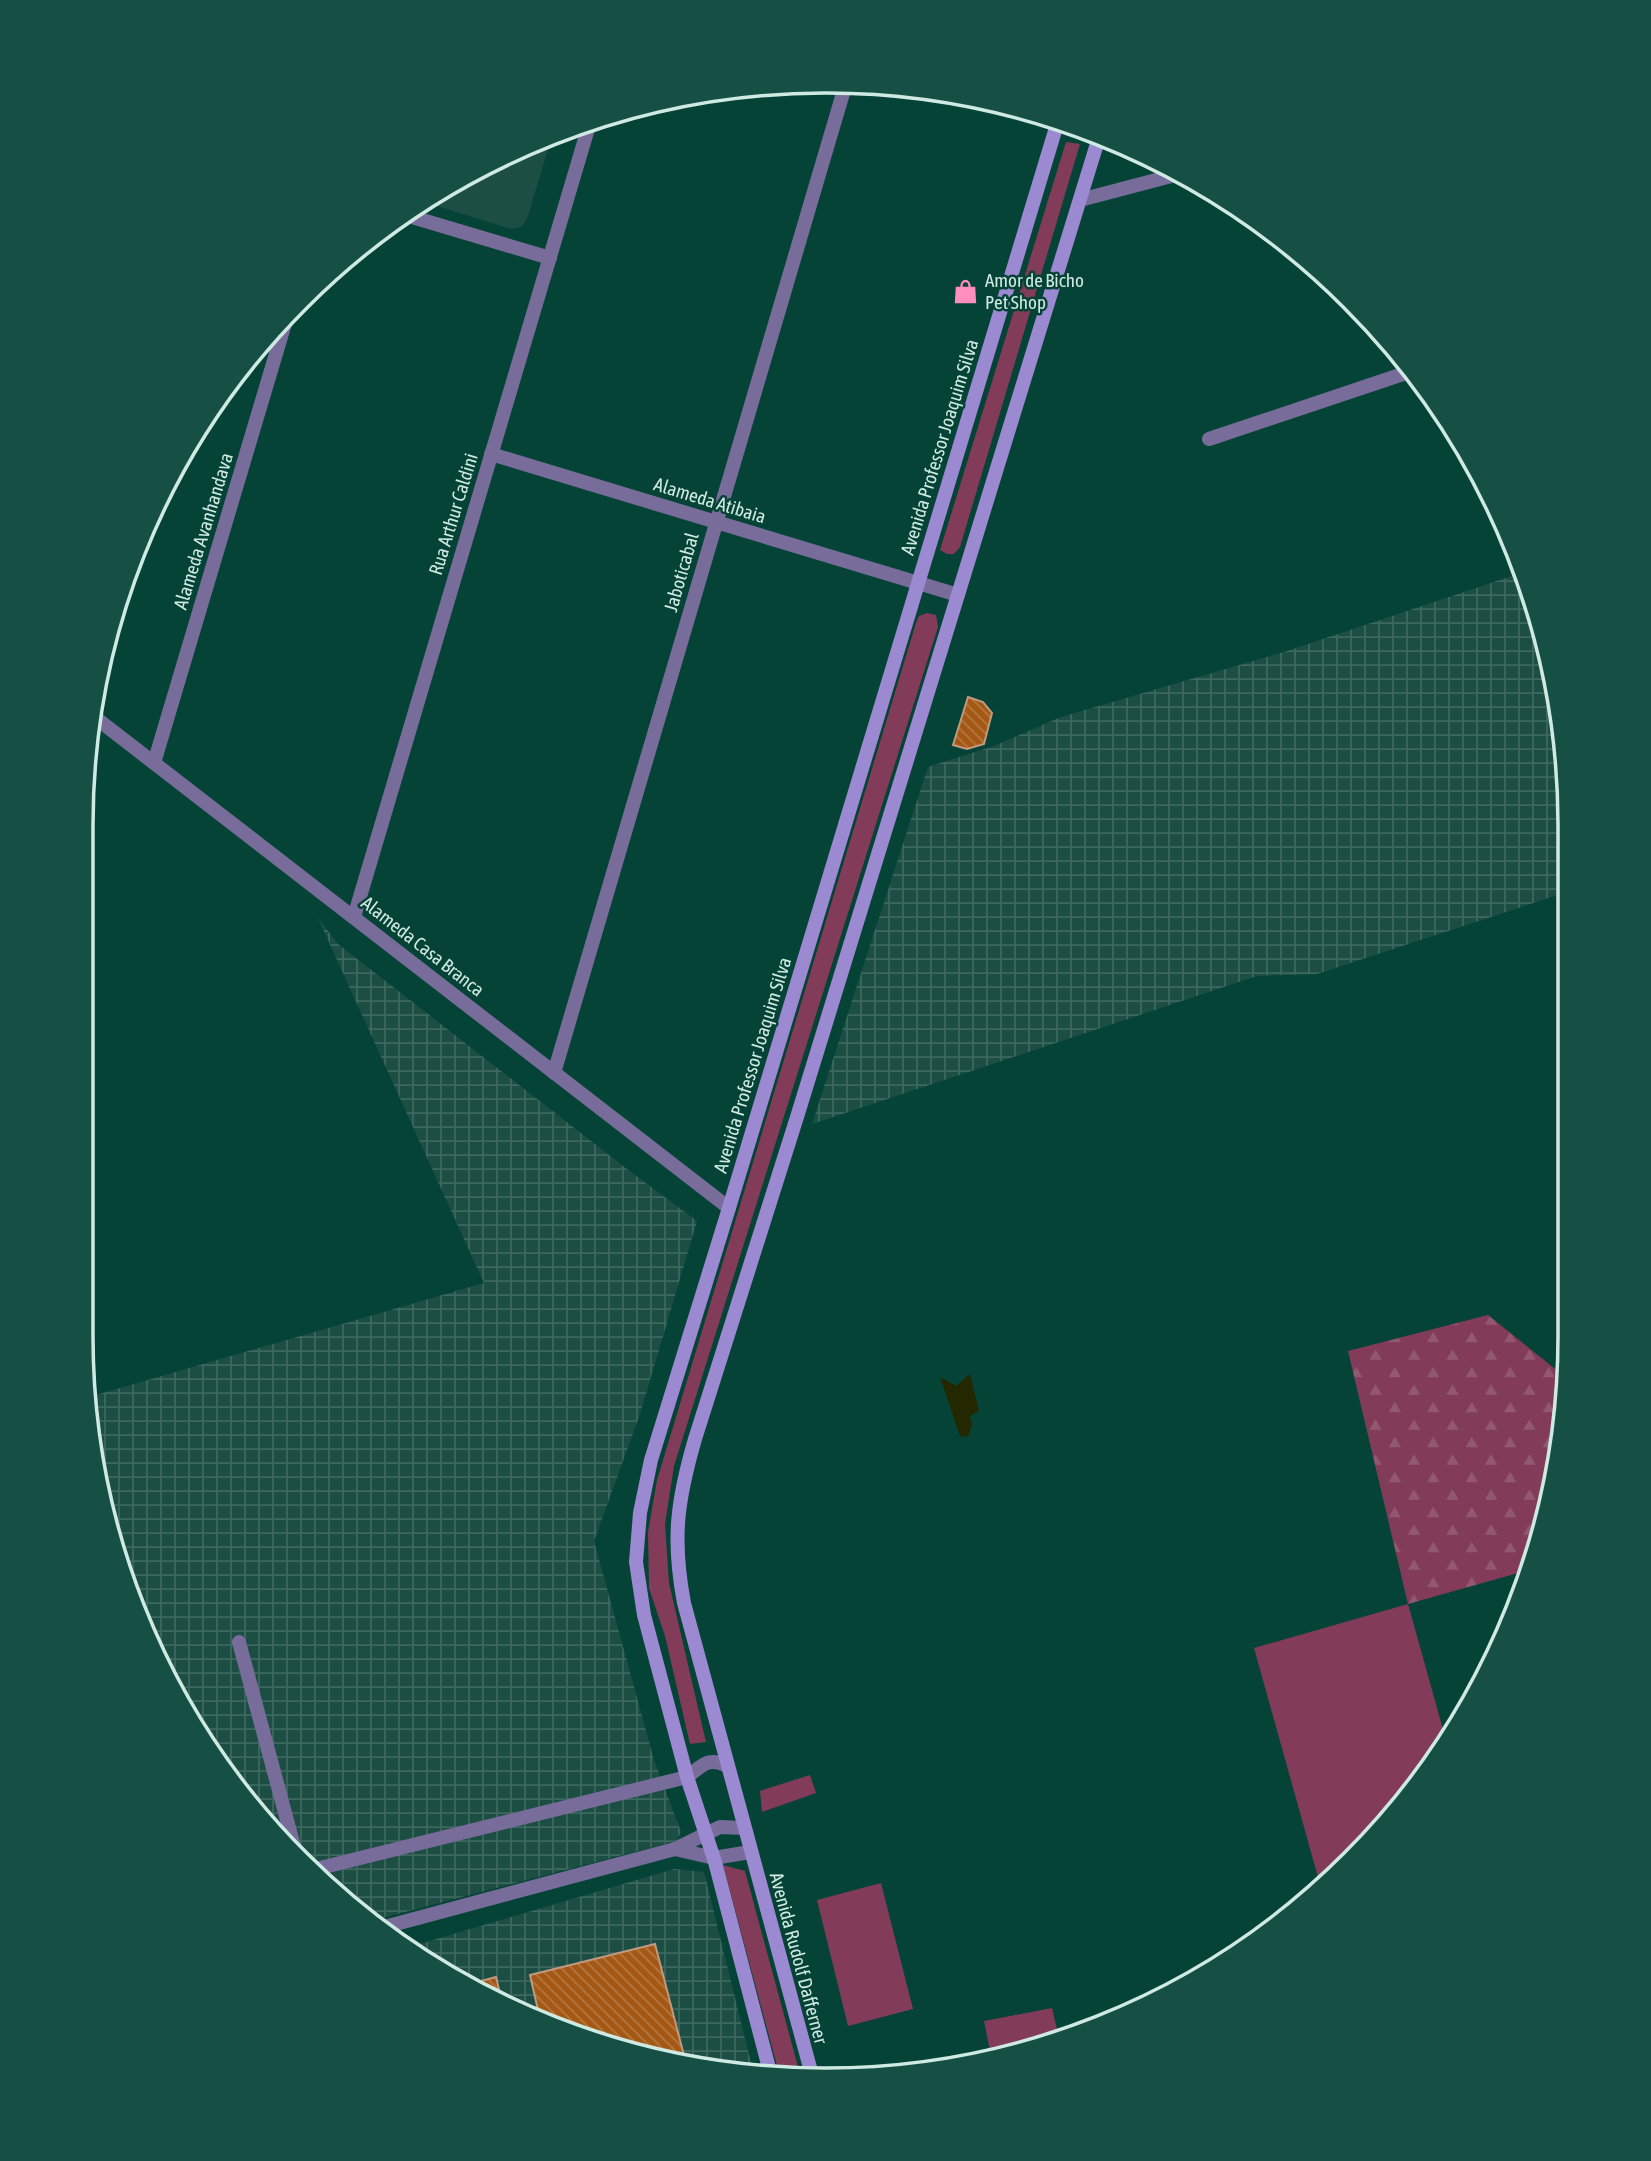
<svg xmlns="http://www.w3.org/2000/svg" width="1651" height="2161" font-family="'Asap Condensed',sans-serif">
<defs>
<pattern id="industrial-grid" width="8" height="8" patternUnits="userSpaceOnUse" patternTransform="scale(1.75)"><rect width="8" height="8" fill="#1d4e44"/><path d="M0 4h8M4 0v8" fill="none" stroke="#3d685f"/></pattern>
<pattern id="forest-firs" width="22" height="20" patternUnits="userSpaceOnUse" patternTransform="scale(1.75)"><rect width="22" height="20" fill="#823b59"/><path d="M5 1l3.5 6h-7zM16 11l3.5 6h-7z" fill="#935871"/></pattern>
<pattern id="building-back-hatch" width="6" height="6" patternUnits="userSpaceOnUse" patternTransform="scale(1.75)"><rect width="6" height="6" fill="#a45814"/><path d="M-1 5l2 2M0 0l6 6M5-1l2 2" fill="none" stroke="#b37841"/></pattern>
</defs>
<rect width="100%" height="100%" fill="#064337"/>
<path fill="#1d4e44" d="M553,133L527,219L521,227L511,229L421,201L540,137Z"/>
<g fill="url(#industrial-grid)">
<path d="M1524,572L1531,586L1564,729V893L1317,974L1257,976L812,1124L928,767L994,746L1061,717L1287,651Z"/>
<path d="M318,918L338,944L627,1169L697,1221L640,1414L594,1541L654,1760L681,1832L676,1841L367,1922L299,1863L181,1708L106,1529L89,1397L484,1283Z"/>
<path d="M674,1869L704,1872L753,2071L680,2066L496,2003L406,1948Z"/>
</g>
<g fill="#823b59">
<path d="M1066,142L1080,144L960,547L954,554H947L940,550Z"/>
<path d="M927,613L936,615L938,627L674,1466L665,1524L669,1583L706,1742L690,1744L665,1636L649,1588L648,1532L657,1480L916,623L919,616Z"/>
<path d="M1408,1604L1446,1740L1353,1862L1321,1888L1254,1648Z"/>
<path d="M810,1775L816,1793L762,1812L760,1791Z"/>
<path d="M723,1865L745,1871L800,2074L779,2073Z"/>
<path d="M881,1883L913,2009L848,2026L817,1900Z"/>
<path d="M1052,2008L1060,2042L991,2056L984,2021Z"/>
</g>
<path fill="url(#forest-firs)" d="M1488,1315L1564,1376V1433L1532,1569L1408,1604L1348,1351Z"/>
<path fill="#242800" d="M970,1374L979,1411L970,1416L972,1424L968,1437L960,1436L940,1377L956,1386Z"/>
<g fill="url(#building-back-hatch)" stroke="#c1997e" stroke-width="2">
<path d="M968,697L983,702L992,713L984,744L967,749L953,745Z"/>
<path d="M655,1944L687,2067L680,2066L540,2019L530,1975Z"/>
<path d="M496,1977L503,2006L466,1985Z"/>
</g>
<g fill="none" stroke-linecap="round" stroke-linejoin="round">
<g stroke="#786d9a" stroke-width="14">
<path d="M1080,200L1179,174"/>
<path d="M402,214L550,258"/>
<path d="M1209,439L1412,371"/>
<path d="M491,454L958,595"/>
<path d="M92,715L729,1208"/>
<path d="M154,763L289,310"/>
<path d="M354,917L590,122"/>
<path d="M554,1073L846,83"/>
<path d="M239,1642L298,1861"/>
<path d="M675,1849L714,1858L750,1852"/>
<path d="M308,1871L687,1777C702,1766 708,1756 727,1766"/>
<path d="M377,1929L675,1849L720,1827L744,1828"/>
</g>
<g stroke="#9b89d1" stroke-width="14">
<path d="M770,2072L715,1862L687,1777L644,1615L636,1562L640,1513L651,1460L729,1208L1058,121"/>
<path d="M812,2075L684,1603C672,1539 677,1501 695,1439L797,1117L1100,134"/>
</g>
</g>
<defs>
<symbol id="shop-bare" viewBox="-9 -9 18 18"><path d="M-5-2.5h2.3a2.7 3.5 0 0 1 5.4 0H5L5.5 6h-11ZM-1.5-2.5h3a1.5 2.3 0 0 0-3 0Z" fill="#fe8ebb" stroke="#064337" stroke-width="2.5" paint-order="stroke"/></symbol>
</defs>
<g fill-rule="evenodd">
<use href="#shop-bare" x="948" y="274" width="35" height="35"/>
</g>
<g text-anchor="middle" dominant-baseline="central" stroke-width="5" stroke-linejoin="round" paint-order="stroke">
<g font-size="19" fill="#cfeae2" stroke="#064337" text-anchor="start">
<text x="985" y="280">Amor de Bicho<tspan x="985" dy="22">Pet Shop</tspan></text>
</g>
<g font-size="19" fill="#cfeae2" stroke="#064337">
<text transform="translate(939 447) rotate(-73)">Avenida Professor Joaquim Silva</text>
<text transform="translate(710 500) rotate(17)">Alameda Atibaia</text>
<text transform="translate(453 514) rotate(-73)">Rua Arthur Caldini</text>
<text transform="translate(203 531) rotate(-73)">Alameda Avanhandava</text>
<text transform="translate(681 572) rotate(-74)">Jaboticabal</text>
<text transform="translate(423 946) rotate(38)">Alameda Casa Branca</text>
<text transform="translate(752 1065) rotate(-73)">Avenida Professor Joaquim Silva</text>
<text transform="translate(799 1958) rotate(75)">Avenida Rudolf Dafferner</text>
</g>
</g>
<path d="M0 0H1651V2161H0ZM825 93H826A732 732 0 0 1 1558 825V1336A732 732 0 0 1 826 2068H825A732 732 0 0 1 93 1336V825A732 732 0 0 1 825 93Z" fill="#165045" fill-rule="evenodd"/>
<path fill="none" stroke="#cfeae2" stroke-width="3.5" d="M825 93H826A732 732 0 0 1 1558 825V1336A732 732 0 0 1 826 2068H825A732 732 0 0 1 93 1336V825A732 732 0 0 1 825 93Z"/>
</svg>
